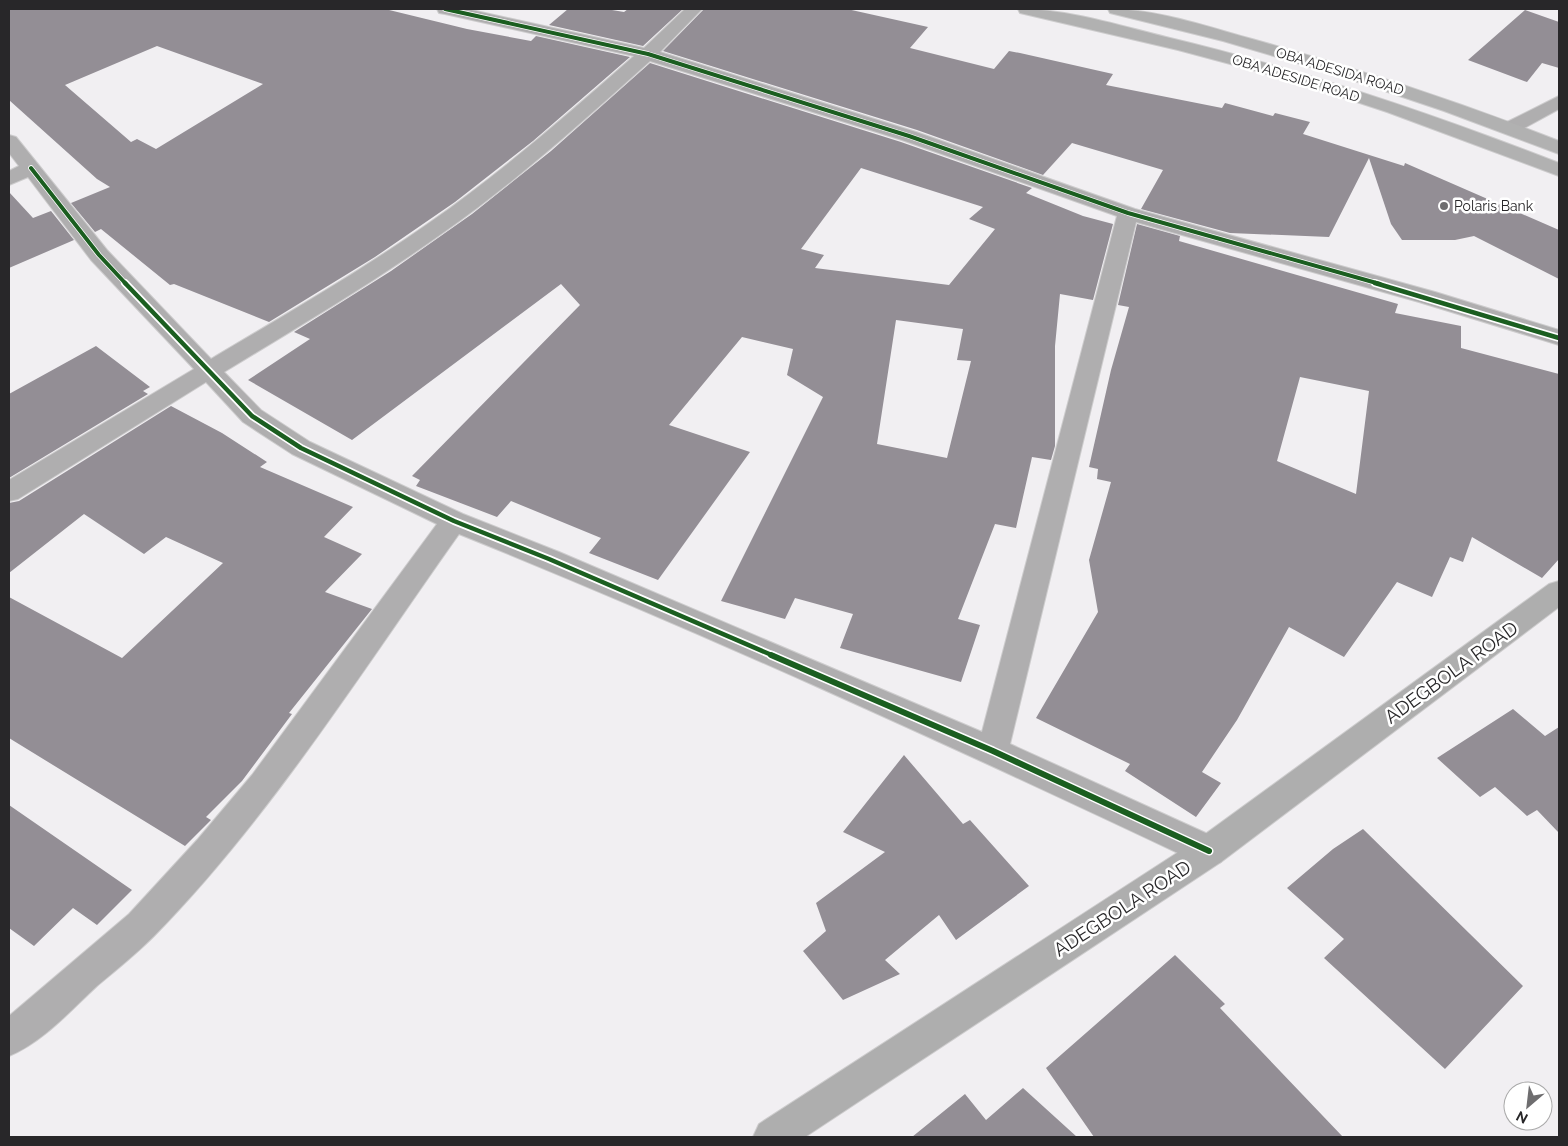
<svg xmlns="http://www.w3.org/2000/svg" width="1568" height="1146" font-family="Raleway,sans-serif">
<rect width="100%" height="100%" fill="#f1eff2"/>
<g fill="#938e95" fill-rule="evenodd">
<path d="M9,9H385L467,29L531,41L536,36L630,57L533,141L455,202L375,257L269,322L174,284L170,285L101,229L95,232L71,203L110,187L97,179L9,100ZM157,46L263,84L156,149L137,139L131,142L65,85Z"/>
<path d="M568,9H606L624,12L628,9H683L643,46L549,25Z"/>
<path d="M704,9H847L928,27L910,48L994,69L1009,51L1020,53L1113,74L1106,85L1222,108L1225,103L1273,116L1275,113L1310,122L1303,134L1404,166L1405,163L1559,230V279L1474,236L1455,240H1402L1391,224L1369,158L1329,237L1230,233L1141,209L1163,170L1072,143L1043,175L917,130L663,51Z"/>
<path d="M1525,10L1559,22V68L1542,63L1527,82L1468,60Z"/>
<path d="M650,63L901,142L1032,188L1026,193L1083,216L1113,224L1093,300L1060,294L1055,346V446L1051,460L1032,457L1016,528L995,524L958,619L980,625L961,682L840,648L853,614L795,598L785,619L721,601L823,397L787,375L793,349L742,337L669,425L750,452L658,580L589,553L601,538L511,501L497,517L416,486L420,480L412,476L580,305L561,284L352,440L248,380L310,339L294,332L391,271L472,214L551,151ZM861,168L983,207L969,219L995,229L949,285L815,268L824,255L801,249ZM896,320L963,329L957,360L971,361L947,458L877,444Z"/>
<path d="M9,192L33,218L51,211L74,240L9,268Z"/>
<path d="M1137,224L1180,236L1179,241L1398,304L1395,313L1461,326V348L1559,374V559L1542,578L1472,537L1463,562L1450,557L1432,597L1397,582L1344,657L1289,627L1237,720L1202,772L1221,783L1196,817L1125,771L1130,764L1036,718L1098,612L1089,560L1111,482L1097,479L1098,469L1089,467L1111,370L1129,307L1118,305ZM1300,377L1369,391L1356,494L1277,461Z"/>
<path d="M96,346L150,387L143,391L148,394L9,478V394Z"/>
<path d="M171,406L222,433L267,462L260,467L353,507L324,537L362,554L325,592L372,609L289,713L292,714L242,781L206,817L211,820L185,846L9,738V597L122,658L223,563L166,537L144,554L84,514L9,573V503L19,501Z"/>
<path d="M1513,709L1545,736L1559,727V833L1537,810L1527,816L1495,787L1480,797L1437,758Z"/>
<path d="M904,755L963,824L970,820L1029,886L956,940L939,915L885,960L900,974L843,1000L803,951L826,931L816,903L885,852L843,832Z"/>
<path d="M9,805L132,890L97,925L73,908L34,946L9,928Z"/>
<path d="M1363,829L1523,986L1445,1069L1324,958L1344,939L1287,888L1333,849Z"/>
<path d="M1175,955L1225,1004L1220,1008L1343,1137H1094L1046,1068Z"/>
<path d="M1023,1088L1077,1137H912L965,1094L986,1120Z"/>
</g>
<g fill="none" stroke-linecap="round" stroke-linejoin="round">
<defs>
<g id="street">
<path d="M437,9H467L644,48L685,9H702L660,52L916,132L1135,209L1435,292L1559,330V345L1419,302L1136,222L1010,744L1221,840L1225,851L1221,862L1209,866L1197,862C954,747 709,635 459,534C363,669 270,818 154,936C136,954 116,970 97,986C70,1011 43,1042 9,1056V1016L129,914L198,839L252,775L437,524L292,454L243,422L206,382L18,499L9,501V480L194,369L91,260L28,177L9,185V171L19,166L9,153V135L16,137L107,250L211,359C285,315 359,272 429,223C501,173 568,114 634,56L445,14L439,13ZM650,61L902,140L1117,216L982,732L559,552L463,514L310,442L261,410L224,372C298,327 373,283 444,232C517,181 584,120 650,61Z"/>
<path d="M1559,96V109L1517,132H1503L1500,128L1503,124Z"/>
</g>
<path id="secondary" d="M1559,581V607L1221,862L805,1137H753L759,1124L1197,840L1549,584Z"/>
<g id="primary">
<path d="M1018,9C1068,9 1117,25 1166,37C1301,69 1430,113 1559,163V176L1387,112L1293,81L1178,50L1020,13Z"/>
<path d="M1108,9C1157,9 1205,26 1252,39C1356,68 1459,102 1559,141V154L1444,111L1334,74L1223,41L1110,13Z"/>
</g>
</defs>
<use href="#street" stroke="#cdcccd" stroke-width="2"/>
<use href="#secondary" stroke="#cdcccd" stroke-width="2"/>
<use href="#primary" stroke="#cdcccd" stroke-width="2"/>
<use href="#street" fill="#afaeaf" fill-rule="evenodd"/>
<use href="#secondary" fill="#aeaeae" fill-rule="evenodd"/>
<use href="#primary" fill="#b1b1b1" fill-rule="evenodd"/>
<defs>
<g id="cycleway-far2">
<path d="M445,9L648,54L909,136L1128,213L1380,284"/>
<path d="M31,168L99,255L126,284"/>
</g>
<g id="cycleway-far1">
<path d="M125,283L252,416L301,448L454,521L549,559L774,656"/>
<path d="M1375,283L1559,338"/>
</g>
<path id="cycleway" d="M771,655L993,751L1209,851"/>
</defs>
<use href="#cycleway-far2" stroke="#fff" stroke-width="5.5"/>
<use href="#cycleway-far1" stroke="#fff" stroke-width="8"/>
<use href="#cycleway" stroke="#fff" stroke-width="9"/>
<use href="#cycleway-far2" stroke="#1b5e20" stroke-width="4"/>
<use href="#cycleway-far1" stroke="#1b5e20" stroke-width="4.5"/>
<use href="#cycleway" stroke="#1b5e20" stroke-width="6"/>
</g>
<circle fill="#6e6d6f" stroke="#fff" stroke-width="2" cx="1444" cy="206" r="5"/>
<g text-anchor="middle" dominant-baseline="central" stroke-width="5" stroke-linejoin="round" paint-order="stroke">
<g font-size="14" fill="#282729" stroke="#fff">
<text transform="translate(1340 71) rotate(17)">OBA ADESIDA ROAD</text>
<text transform="translate(1296 78) rotate(17)">OBA ADESIDE ROAD</text>
</g>
<g font-size="14" fill="#282729" stroke="#fff" text-anchor="start">
<text x="1454" y="206">Polaris Bank</text>
</g>
<g font-size="19" fill="#282729" stroke="#fff">
<text transform="translate(1451 672) rotate(-36)">ADEGBOLA ROAD</text>
<text transform="translate(1122 908) rotate(-33)">ADEGBOLA ROAD</text>
</g>
</g>
<rect width="1568" height="1146" fill="none" stroke="#282729" stroke-width="20"/>
<g transform="translate(1528 1106) rotate(208)"><circle r="24" fill="#ffffff" stroke="#a9a9a9"/>
<path d="M0-4L9 19L0 12L-9 19Z" fill="#6e6d6f"/>
<text y="-8" font-size="14" font-weight="bold" text-anchor="middle" fill="#282729">N</text>
</g>
</svg>
